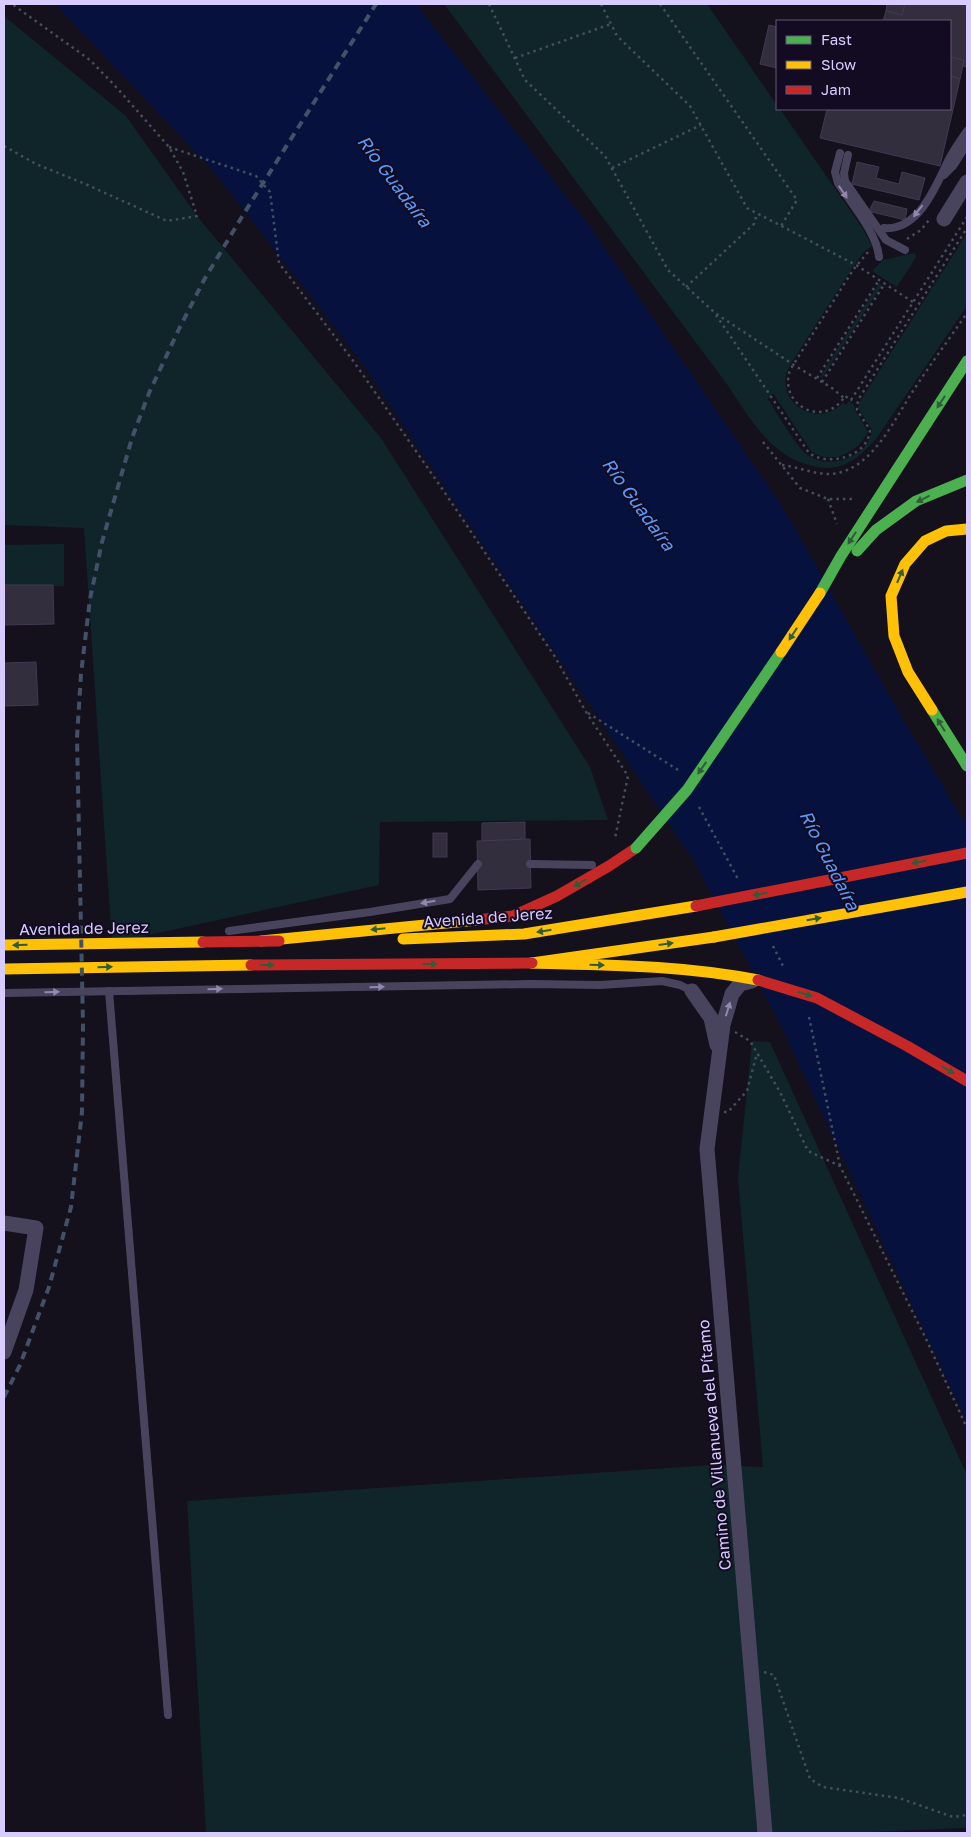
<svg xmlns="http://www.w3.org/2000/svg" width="971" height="1837" font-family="'Golos Text',sans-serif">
<rect width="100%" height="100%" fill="#14101c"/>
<g fill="#0f2529">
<path d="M444,4H707L777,105V109H780L863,229L872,246L863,253L853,267L790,365C771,399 815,431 843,403L846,405L849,401L854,405L855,410L868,432C857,453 832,466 811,451L773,393L768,399C777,413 794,443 805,453C817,464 838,464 852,456C862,451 871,442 872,430L858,408L859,403L967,233V306L876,439C856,461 839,474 809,465C769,455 748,415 726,383Z"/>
<path d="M4,16L126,116L197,216L381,438L590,767L608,820L380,822L379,885L112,943L84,528L4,525Z"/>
<path d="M914,253L916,255V257L897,287L872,271L883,260Z"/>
<path d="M879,283L882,285L822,378L820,377Z"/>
<path d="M64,544V586H4V545Z"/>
<path d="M752,1041L770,1042L967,1475V1828L849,1833H206L187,1501L710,1465L763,1467L738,1178Z"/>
</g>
<path fill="#06123d" d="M55,4H416L594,232L784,509L897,709L967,826V1422L781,1026L695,863L360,360L215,173Z"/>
<g fill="#322e3e" stroke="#413951">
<path d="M887,4H905L902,15L886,11Z"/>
<path d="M905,4H967V67L950,63V21H883L886,11L902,15Z"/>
<path d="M769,25L777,27V68L760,64Z"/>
<path d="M950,57L964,60L960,79L950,76Z"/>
<path d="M950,76L960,79L940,166L820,138L827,109H950Z"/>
<path d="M857,162L879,167L876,178L899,184L902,172L925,178L919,200L852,184Z"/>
<path d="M874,201L907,209L905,220L872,212L870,209Z"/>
<path d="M4,585H53L54,624L4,625Z"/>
<path d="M36,662L38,705L4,706V663Z"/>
<path d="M525,822V839L482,841V823Z"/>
<rect x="433" y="833" width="14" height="24"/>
<path d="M530,839L531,888L478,890L477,841Z"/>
</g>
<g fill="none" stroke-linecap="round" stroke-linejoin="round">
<g stroke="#444e5f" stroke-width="2.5" stroke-dasharray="2.5 4" stroke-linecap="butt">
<path d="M489,4L525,80L605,156L668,270L715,313L797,367L832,388L844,398"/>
<path d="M601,4L617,36L690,106L747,208L856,265L913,302"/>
<path d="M660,4L797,200L781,226"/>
<path d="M515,58L611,24"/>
<path d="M4,146L36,164L83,183L167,221L197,216L183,172L169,147L118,89L90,60L12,4"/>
<path d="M169,147L256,176L270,192L279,263L354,362L443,490L555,657L586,712L628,776L615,838"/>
<path d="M612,168L701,125"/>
<path d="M907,239L921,230L929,220"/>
<path d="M868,252L853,270L790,370C778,406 825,429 845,396L851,400L967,217"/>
<path d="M686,287L754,224L757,214"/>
<path d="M716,315L809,453C828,467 868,457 870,430L857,410L858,400L967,228"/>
<path d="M817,378L879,280"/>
<path d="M822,382L885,283"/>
<path d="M763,442L800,488L828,499H854"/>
<path d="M782,465C800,467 819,477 838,473C875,465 896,416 915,388C932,362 950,338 967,313"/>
<path d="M828,499L837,524"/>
<path d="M588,713L678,770"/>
<path d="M699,807L738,879"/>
<path d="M773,946L783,966"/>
<path d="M809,1017L840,1166"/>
<path d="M735,1032L750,1041L780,1092L808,1151L840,1166L927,1341L967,1428"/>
<path d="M724,1112H728L747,1091L757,1053"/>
<path d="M764,1672L774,1675L810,1779L823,1787L899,1798L953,1817L967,1815"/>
</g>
<g stroke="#49445d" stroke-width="8">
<path d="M840,153L835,172L838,183C851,203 877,233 879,257"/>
<path d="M848,155L844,173L845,181L886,240L905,250"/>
<path d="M944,175L953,166L967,144"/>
<path d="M884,228C918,231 935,188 947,163C952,152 960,141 967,131"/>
<path d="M530,864L592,865"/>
<path d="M229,931L370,912L450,899L478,864"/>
<path d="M109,991L168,1715"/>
<path d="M4,993L531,984L600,985L662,981L680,985L692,991"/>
</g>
<g stroke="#49445d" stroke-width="15">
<path d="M944,219L967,182"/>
<path d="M752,981L740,984L732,994L723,1025L707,1149L765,1833"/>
<path d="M692,991L711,1018L717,1045"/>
<path d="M4,1223L36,1228L26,1290L4,1352"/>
</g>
<g stroke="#4caf50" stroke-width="11">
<path d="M857,551L876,530L916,501L967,480"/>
<path d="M820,593L841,556L967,361"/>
<path d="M932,710L967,766"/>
</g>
<g stroke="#ffc107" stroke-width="11">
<path d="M932,710L908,672L894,636L891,596L905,564L925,541L946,531L967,529"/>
<path d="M403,939L524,934L696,906"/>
<path d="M261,941L477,920"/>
<path d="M4,945L203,942"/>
<path d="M531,963C607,965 683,965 758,980"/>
<path d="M532,963L714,937"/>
<path d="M4,969L251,965"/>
</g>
<g stroke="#c62828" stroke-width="11">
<path d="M477,920L513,916L557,896L609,866L636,848"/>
<path d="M203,942L279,941"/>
<path d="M251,965L532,963"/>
</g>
<path stroke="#425168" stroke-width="4" stroke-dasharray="8 6" stroke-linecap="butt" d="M4,1397L20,1365L49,1287L71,1207L82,1112L83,1024L77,738L81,674L90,599L102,542L132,438L149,393L179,329L204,280L243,215L376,4"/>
<path stroke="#4caf50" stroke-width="11" d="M636,848L687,790L781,652"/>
<g stroke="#ffc107" stroke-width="11">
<path d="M781,652L820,593"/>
<path d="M714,937L967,892"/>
</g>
<g stroke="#c62828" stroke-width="11">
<path d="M696,906L967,853"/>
<path d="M758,980L817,998L907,1046L967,1081"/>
</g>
</g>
<defs><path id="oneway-solid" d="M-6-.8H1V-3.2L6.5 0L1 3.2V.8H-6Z" transform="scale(1.25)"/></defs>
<g fill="#9088ae">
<use href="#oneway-solid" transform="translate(843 192) rotate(56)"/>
<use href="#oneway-solid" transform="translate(918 211) rotate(128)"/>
<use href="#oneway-solid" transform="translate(428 902) rotate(170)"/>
<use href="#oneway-solid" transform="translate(377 987) rotate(-1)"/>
<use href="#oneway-solid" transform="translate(215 989) rotate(-1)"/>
<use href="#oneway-solid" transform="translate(52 992) rotate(-1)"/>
<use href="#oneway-solid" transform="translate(728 1009) rotate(-73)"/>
</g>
<g fill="#2f5d38">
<use href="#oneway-solid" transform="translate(941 402) rotate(123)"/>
<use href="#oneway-solid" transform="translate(923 499) rotate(154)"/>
<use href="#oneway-solid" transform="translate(852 538) rotate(123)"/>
<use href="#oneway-solid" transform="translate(900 576) rotate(-67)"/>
<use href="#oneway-solid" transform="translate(793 634) rotate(123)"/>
<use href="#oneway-solid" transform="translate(941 725) rotate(-122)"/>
<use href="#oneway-solid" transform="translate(702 768) rotate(125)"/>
<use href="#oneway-solid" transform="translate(919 862) rotate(169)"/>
<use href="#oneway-solid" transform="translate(580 883) rotate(150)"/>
<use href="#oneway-solid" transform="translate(760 894) rotate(169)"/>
<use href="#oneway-solid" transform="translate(814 919) rotate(-10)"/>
<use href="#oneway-solid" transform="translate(378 929) rotate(174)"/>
<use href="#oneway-solid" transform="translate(544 931) rotate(171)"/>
<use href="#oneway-solid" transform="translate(666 944) rotate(-8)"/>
<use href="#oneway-solid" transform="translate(20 945) rotate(179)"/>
<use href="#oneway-solid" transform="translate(430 964)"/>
<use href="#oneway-solid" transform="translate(267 965)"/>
<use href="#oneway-solid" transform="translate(597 965) rotate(1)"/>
<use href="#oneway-solid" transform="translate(105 967) rotate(-1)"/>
<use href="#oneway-solid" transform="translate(805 994) rotate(17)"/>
<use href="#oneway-solid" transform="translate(948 1070) rotate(31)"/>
</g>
<g text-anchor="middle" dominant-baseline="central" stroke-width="4" stroke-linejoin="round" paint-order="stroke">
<g font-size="16" fill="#d8cbff" stroke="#120b21">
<text transform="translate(488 917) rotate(-4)">Avenida de Jerez</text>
<text transform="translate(84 928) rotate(-1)">Avenida de Jerez</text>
<text transform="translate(714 1445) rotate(-95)">Camino de Villanueva del Pítamo</text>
</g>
<g font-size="18" font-style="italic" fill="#599bff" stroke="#120b21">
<text transform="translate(395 181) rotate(53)">Río Guadaíra</text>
<text transform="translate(639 504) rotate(54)">Río Guadaíra</text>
<text transform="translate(830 860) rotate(63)">Río Guadaíra</text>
</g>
</g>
<rect width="971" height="1837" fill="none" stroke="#d8cbff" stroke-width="10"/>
<rect x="776" y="20" width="175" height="90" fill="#120b21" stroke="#61587a"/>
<rect x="786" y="36" width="25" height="8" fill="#4caf50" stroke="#61587a"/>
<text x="821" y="45" font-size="15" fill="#d8cbff">Fast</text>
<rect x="786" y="61" width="25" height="8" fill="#ffc107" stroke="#61587a"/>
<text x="821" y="70" font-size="15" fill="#d8cbff">Slow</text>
<rect x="786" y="86" width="25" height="8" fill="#c62828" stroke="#61587a"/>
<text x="821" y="95" font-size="15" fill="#d8cbff">Jam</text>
</svg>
